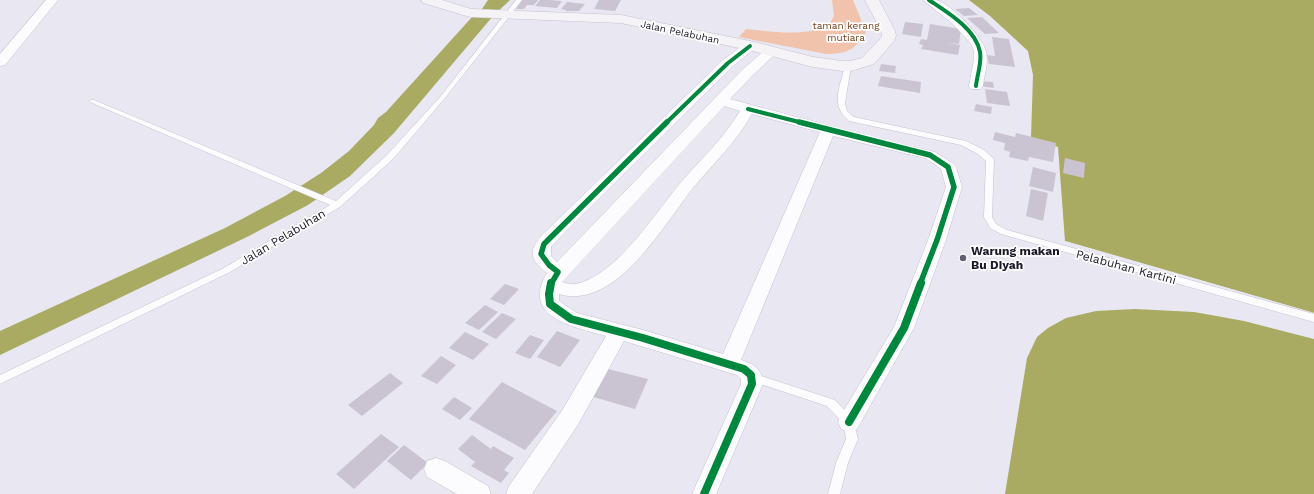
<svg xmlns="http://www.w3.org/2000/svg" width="1314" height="494" font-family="'Work Sans',sans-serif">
<rect width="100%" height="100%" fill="#e8e7f2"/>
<path fill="#f1c3ad" d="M832,0H853L866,32C855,50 847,54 826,54L739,37L746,29C774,32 800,36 828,27L834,16Z"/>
<g fill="#a8ab61">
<path d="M488,0H510L493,16L394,133L350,176L308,205L249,236L0,355V331L225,228L285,196L321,173L349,151L374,125L378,118L386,112L473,16L480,12Z"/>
<path d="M969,0H1314V313L1065,241L1058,147L1031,138L1033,75L1028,51L990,16Z"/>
<path d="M1135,309L1194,312L1244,321L1314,339V494H1005L1027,358L1037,337L1048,328L1066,318L1096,311Z"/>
</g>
<path fill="#e8e7f2" d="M1065,241L1314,313V315L1065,243Z"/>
<g fill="#cac4d2">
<path d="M522,0H538L534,5H527L524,9H516Z"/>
<path d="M540,0H549L562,1L557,8L535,6Z"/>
<path d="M599,0H621L615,11L594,9Z"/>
<path d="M567,2L585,4L579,11H565L566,10L561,9Z"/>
<path d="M969,8L978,15L964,16L955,9Z"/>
<path d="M982,17L999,33L985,34L967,18Z"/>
<path d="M905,22L923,24L921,37L902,34Z"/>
<path d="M930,24L961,29L959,44L948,43L960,45L958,55L921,49L923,45L919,44L921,39L927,40Z"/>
<path d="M992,37L1009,39L1015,67L989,64L987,55L995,56Z"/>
<path d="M881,64L896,66L895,73L879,71Z"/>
<path d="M881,76L921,82L920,93L878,86Z"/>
<path d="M978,81L993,82L994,88L979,86Z"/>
<path d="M985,89L1007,92L1010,106L987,103Z"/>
<path d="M976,104L992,107L991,114L974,111Z"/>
<path d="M995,132L1015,137L1016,133L1056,143L1053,162L1029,157L1028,161L1009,157L1010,152L1004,150L1005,143L993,140Z"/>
<path d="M1065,158L1085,163L1084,178L1063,173Z"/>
<path d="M1033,167L1056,173L1053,192L1029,186Z"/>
<path d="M1031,189L1048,193L1043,221L1026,216Z"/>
<path d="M505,284L519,289L504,305L490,299Z"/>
<path d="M485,305L498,312L479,330L465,323Z"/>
<path d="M502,313L516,319L496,339L482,332Z"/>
<path d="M557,331L580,340L560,367L537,357Z"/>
<path d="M465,332L489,344L473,360L449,348Z"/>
<path d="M530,335L544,340L530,359L515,353Z"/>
<path d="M441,356L456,365L437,384L421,376Z"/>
<path d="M604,368L648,379L635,409L590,396Z"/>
<path d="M390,373L403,383L362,416L348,405Z"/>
<path d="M502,382L557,411L525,450L469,419Z"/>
<path d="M454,397L472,408L460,420L442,409Z"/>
<path d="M381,434L399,447L354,489L336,474Z"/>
<path d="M472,435L491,449L493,446L514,458L504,470L509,473L501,483L471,466L475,462L458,449Z"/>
<path d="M404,445L428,463L411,480L387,461Z"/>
</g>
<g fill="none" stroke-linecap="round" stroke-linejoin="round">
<defs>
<g id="lane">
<path d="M516,0H522L445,98L393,159L340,207L230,272L0,384V375L224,268L330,205L90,102V100H94L336,201L387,155L441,96Z"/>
<path d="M848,64L851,66L845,103L847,111L854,117L966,141L984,150L993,158L994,160L992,217L996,224L1007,230L1314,314V322L1001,234L990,228L984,217L986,161L978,154L961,145L849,121C830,106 840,86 845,66Z"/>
<path d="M752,373L835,400L853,419L858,439L848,463L840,494H828L836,463L846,439L844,424L827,406L748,380L747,377L748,374Z"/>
</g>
<g id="street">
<path d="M46,0H58L5,65L0,66V54Z"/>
<path d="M923,0C927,0 932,0 936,0C950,3 984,38 986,52C989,63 984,75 983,86L981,89H971L969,86L974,59V51L971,44L954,25Z"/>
<path d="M750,42L754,43L756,46L754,49L733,66L567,230L551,247V256L557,262L742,70L766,49H774L776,52L774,55L752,76L730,99L871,137L935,152L954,164L956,167L962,187L946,240L914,328L857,429L849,432L841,429L838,422L841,415L894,327L928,240L946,187L941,169L925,158L833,136L741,360C753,363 763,370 763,384L716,494H692L741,384V379L737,375L624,341L579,423L532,494H506L509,486L563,409L606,336C575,327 520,318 547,273C530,260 528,251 542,235L723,60L746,43ZM724,106L740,111C724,138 702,158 682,181C656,212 617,275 576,284C572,285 566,283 562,282ZM752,114L820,132L723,354L643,330L577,313L559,301V294C616,311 664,224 693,188C714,163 736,142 752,114Z"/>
<path d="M436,458L445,461L488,486L491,494H457L427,477L424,469L427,461Z"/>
</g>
<path id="secondary" d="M421,0H442L471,9L621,15L750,41L813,57L842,61H850L862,58L880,39L882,36L881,31L865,0H879L895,31L896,36L894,41L874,64L851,71H842L813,67L749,50L621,23L470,17L423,3Z"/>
</defs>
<use href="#lane" stroke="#c4c2d0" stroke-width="1"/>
<use href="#street" stroke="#c4c2d0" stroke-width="1"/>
<use href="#secondary" stroke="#c4c2d0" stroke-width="1"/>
<use href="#lane" fill="#fcfbfd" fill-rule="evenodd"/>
<use href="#street" fill="#fcfbfd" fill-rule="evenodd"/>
<use href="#secondary" fill="#f6f3f6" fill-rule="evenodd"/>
<defs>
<g id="cycleway-far2">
<path d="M929,0C947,12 976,29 980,52C982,63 977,75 976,86"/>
<path d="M748,109L803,123"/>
<path d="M666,123L728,63L750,46"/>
</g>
<g id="cycleway-far1">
<path d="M799,122L930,155L948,167L954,187L937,240L920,284"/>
<path d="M551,284L558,272L549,265L541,254L544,244L667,122"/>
</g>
<g id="cycleway">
<path d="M551,283L549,294L550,304L571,319L643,338L744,369L751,375L752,384L704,494"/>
<path d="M849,422L904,328L921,283"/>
</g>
</defs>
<use href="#cycleway-far2" stroke="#fff" stroke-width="6"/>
<use href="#cycleway-far1" stroke="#fff" stroke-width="8"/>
<use href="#cycleway" stroke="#fff" stroke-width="10"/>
<use href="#cycleway-far2" stroke="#00873e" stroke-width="4"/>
<use href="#cycleway-far1" stroke="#00873e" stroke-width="5.5"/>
<use href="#cycleway" stroke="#00873e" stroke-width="8"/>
</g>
<circle fill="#636171" stroke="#fff" stroke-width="1.5" cx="963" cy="258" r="4"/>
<g text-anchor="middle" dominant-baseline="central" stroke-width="3.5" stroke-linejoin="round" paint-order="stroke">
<g font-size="10" fill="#763e16" stroke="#fff">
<text x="846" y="25">taman kerang<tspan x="846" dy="12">mutiara</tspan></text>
</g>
<g font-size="10" fill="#1c192b" stroke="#fff">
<text transform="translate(680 32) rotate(12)">Jalan Pelabuhan</text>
</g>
<g font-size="12" fill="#1c192b" stroke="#fff">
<text transform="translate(283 237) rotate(-31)">Jalan Pelabuhan</text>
<text transform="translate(1126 267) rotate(15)">Pelabuhan Kartini</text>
</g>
<g font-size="12" font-weight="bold" fill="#1c192b" stroke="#fff" text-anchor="start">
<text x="971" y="251">Warung makan<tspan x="971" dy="14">Bu Diyah</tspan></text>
</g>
</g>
</svg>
